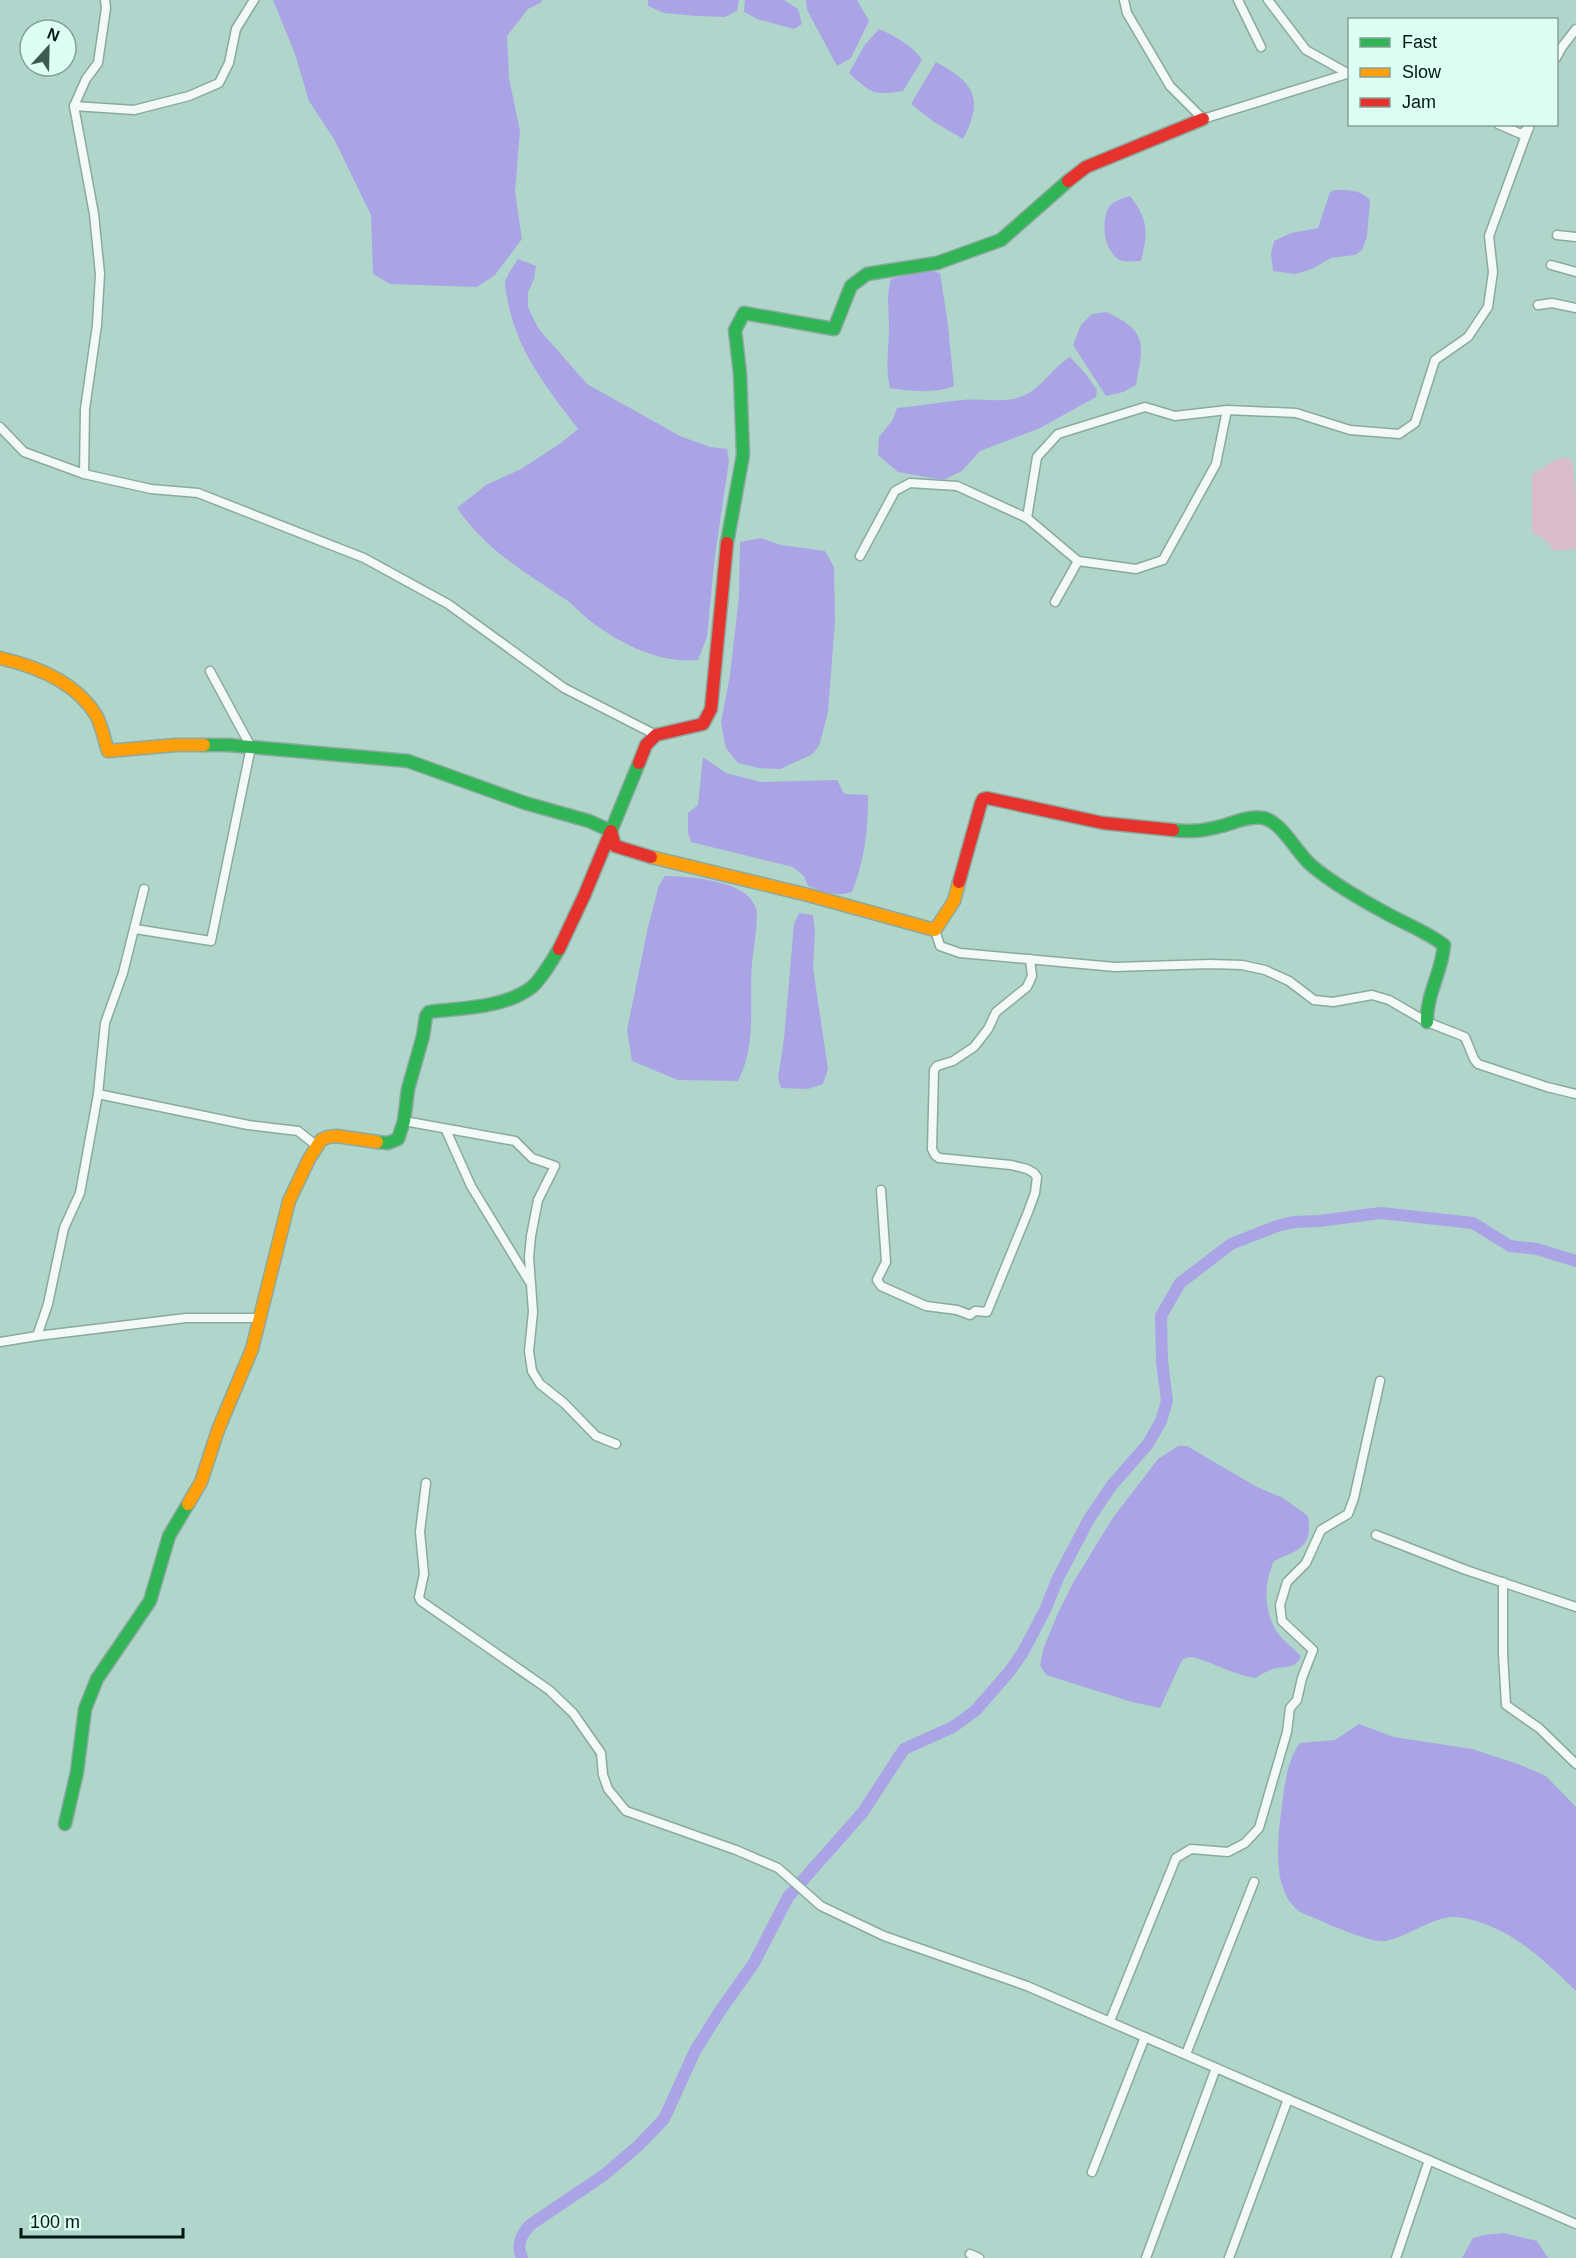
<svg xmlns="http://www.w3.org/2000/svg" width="1576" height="2258" font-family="Arial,sans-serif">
<rect width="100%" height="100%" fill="#b0d5ca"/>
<path fill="#d9bdcb" d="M1559,458L1572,459L1576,494V549L1555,551L1543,538L1532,533V474Z"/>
<g fill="#aaa4e7">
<path d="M273,0H541L542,2L528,9L507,36L509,78L520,131L515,192L522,239L495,275L477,287L390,284L373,274L371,215L334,139L309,101L295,54Z"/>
<path d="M648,0H739L737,11L725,17L697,16L664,13L648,6Z"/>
<path d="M745,0H784L798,9L802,24L794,29L757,19L744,12Z"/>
<path d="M806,0H857L869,21L851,58L837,66L807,10Z"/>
<path d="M879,29C895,36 912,45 922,60L903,91C873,96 871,93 849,73L864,46Z"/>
<path d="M936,62C975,83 984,99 963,139L934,122L911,104Z"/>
<path d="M1334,190C1349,190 1359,189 1370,200L1367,237L1362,250L1355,255L1331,258L1312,269L1295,274L1273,271L1271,254L1274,241L1291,233L1318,228L1330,192Z"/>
<path d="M1130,196C1149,220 1148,233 1141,261C1135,261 1127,262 1122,261C1104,254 1100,221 1109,207C1113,201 1123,198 1130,196Z"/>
<path d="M518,259L536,266L534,279L528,292V307L538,328L587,384L680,436L710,447L727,449L729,461L715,555L707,637L698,660C659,664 619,643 589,620C580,613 574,605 565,599C522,570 487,551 457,508L486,485L521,469L561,443L578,429C549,390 520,356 509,307C508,300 505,291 505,284C506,275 514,266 518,259Z"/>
<path d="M927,270L940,273L948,325L954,386C934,394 911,391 890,388C885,367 889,348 889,326C889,310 886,294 891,279Z"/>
<path d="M1106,312C1148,331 1144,344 1136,385L1123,392L1106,396L1073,345L1081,325L1092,314Z"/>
<path d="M1070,357L1085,373L1097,390L1096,397L1040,428L980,451L962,471L943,480L898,472L878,455L879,437L892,421L897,408C919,406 941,402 963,400C982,398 1004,404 1023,396C1043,387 1052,368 1070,357Z"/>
<path d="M761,538L781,545L825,551L834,567L835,621L828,712L819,746L811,755L780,769L759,768L738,763L726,748L721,723L730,675L739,596L740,542Z"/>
<path d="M703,757L726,773L761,782L837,780L844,794L868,795C868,832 865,858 852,892C836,897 824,892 808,886L804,876L793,867L691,842L688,832V813L698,805Z"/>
<path d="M665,876C687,876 733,880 749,897C751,899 755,905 756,908C759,918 753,952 752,963C749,1002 757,1045 738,1081L678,1080L632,1061L627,1030L648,927L659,885Z"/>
<path d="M799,913L813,915L815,932L813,968L828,1069L823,1084L808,1089L781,1088L778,1078L784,1039L794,924Z"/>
<path d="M1178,1446H1187L1255,1486L1283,1498L1308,1516C1313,1548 1299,1549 1274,1561C1263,1585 1263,1614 1280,1636C1286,1643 1294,1649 1301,1656C1295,1671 1281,1665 1270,1670C1265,1672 1260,1675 1256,1678C1234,1675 1217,1664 1196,1658C1190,1656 1187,1657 1182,1660L1160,1708L1132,1702L1046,1675L1040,1665L1044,1647L1058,1613L1073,1583L1112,1519L1158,1459Z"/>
<path d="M1359,1724L1394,1737L1472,1749L1518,1764L1546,1776L1576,1807V1991C1548,1964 1522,1938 1485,1924C1472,1920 1459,1915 1445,1918C1425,1922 1406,1937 1386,1941C1369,1944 1318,1919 1300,1912C1270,1890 1278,1837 1282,1805C1285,1784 1287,1760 1300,1743L1335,1740Z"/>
<path d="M1504,2233L1537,2241L1548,2258H1462L1473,2238L1484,2235Z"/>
</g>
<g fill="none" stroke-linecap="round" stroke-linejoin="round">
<path stroke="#aaa4e7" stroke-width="12" d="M522,2258C516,2245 521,2235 530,2225L604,2175L639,2145L664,2119L695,2051L720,2011L754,1963L788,1897L863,1812L904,1749L953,1727L975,1711L1010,1671L1023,1652L1046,1608L1058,1578L1089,1519L1112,1485L1148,1444L1161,1421L1167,1401L1162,1361L1161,1316L1180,1283L1231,1244L1277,1226L1294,1222L1319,1221L1381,1213L1473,1223L1510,1246L1537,1249L1576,1261"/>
<defs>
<g id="street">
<path d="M1124,0L1127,13L1170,86L1203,119L1347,74"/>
<path d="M1238,0L1261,47"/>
<path d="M1268,0L1306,50L1349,74"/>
<path d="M1556,58L1562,47L1576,29"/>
<path d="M74,106L134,110L189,96L219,83L229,63L236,29L254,0"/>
<path d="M1498,124L1521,134L1529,128"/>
<path d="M1557,235L1576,237"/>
<path d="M1551,265L1576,272"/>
<path d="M1538,305L1552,303L1576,308"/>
<path d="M0,427L24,452L84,474L151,489L198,493L364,558L448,604L564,688L656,735"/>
<path d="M84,474L85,409L97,325L100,274L94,214L74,106L86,79L98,63L106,8L105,0"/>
<path d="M1027,518L1037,457L1058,434L1145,407L1175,416L1227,410"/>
<path d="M860,556L895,491L910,483L957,486L1027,518L1078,561"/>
<path d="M1055,602L1078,561L1136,569L1163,560L1216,464L1227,410L1296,413L1350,430L1399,434L1415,423L1435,360L1468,337L1488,307L1493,272L1489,236L1529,127"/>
<path d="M135,929L211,941L251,747L210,671"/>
<path d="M935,930L940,946L960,953L1115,967L1210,964L1242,965L1265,970L1289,981L1314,1000L1333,1002L1372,995L1389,1000L1427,1022L1465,1037L1474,1059L1478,1064L1547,1087L1576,1094"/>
<path d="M98,1094L248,1125L298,1131L317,1146"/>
<path d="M404,1121L515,1141L532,1158L555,1166L538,1200L531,1236L529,1257L533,1312L529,1351L532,1371L540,1384L564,1403L596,1436L616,1444"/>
<path d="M446,1130L471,1186L529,1281"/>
<path d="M881,1190L886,1262L877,1280L881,1286L926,1306L957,1310L970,1315L975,1311L987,1312L1028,1212L1035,1193L1037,1177L1034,1173L1027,1169L1011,1165L939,1158L935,1155L932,1149L934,1070L937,1066L953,1061L974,1047L988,1029L996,1012L1027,987L1032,976L1030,959"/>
<path d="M37,1336L186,1318H261"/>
<path d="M0,1342L37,1336L48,1304L64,1228L80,1193L98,1094L105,1023L123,973L144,889"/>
<path d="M426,1483L420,1532L424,1574L419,1597L421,1601L549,1690L573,1713L601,1753L603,1775L608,1789L626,1811L736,1850L778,1868L821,1906L884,1936L1027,1986L1576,2224"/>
<path d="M1376,1535L1466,1570L1576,1607"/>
<path d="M1503,1582V1653L1506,1705L1539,1728L1576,1764"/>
<path d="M1110,2021L1176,1858L1191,1849L1228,1852L1245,1843L1259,1828L1287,1732L1290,1708L1297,1700L1302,1678L1313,1650L1282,1621L1280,1605L1287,1582L1306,1563L1321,1530L1348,1514L1354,1498L1380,1381"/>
<path d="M1186,2054L1254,1882"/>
<path d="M1092,2172L1145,2037"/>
<path d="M970,2254L979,2258"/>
<path d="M1146,2258L1216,2068"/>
<path d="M1229,2258L1288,2099"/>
<path d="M1396,2258L1429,2160"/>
</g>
<g id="fast">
<path d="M727,543L743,455L740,374L735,330L744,313L834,329L851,286L867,274L937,263L1001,240L1068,181"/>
<path d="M204,745H228L408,761L525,803L589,821L611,831L639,763"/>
<path d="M1173,830C1188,832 1203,831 1218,827C1232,824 1249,815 1263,818C1281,821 1297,853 1311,865C1332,883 1360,899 1384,912C1405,924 1424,930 1444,945C1442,972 1426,995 1427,1022"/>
<path d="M377,1142L388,1143L398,1139L404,1121L408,1089L423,1036L426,1016L429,1012C462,1008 505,1008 532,987C543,977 551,962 559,949"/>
<path d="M65,1824L77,1772L85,1709L97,1679L150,1601L169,1536L188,1504"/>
</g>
<g id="slow">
<path d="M0,658C35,666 76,682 96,715C102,726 104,739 108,751L176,745H204"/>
<path d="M651,857L808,895L935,930L954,901L959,882"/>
<path d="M188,1504L201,1482L218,1430L252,1349L289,1201L309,1159L321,1140L328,1137L337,1136L377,1142"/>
</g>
<g id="jam">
<path d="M1068,181L1086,167L1203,119"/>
<path d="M639,763L646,745L656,735L703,724L711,709L727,543"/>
<path d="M959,882L981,803L983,799L987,798L1103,823L1173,830"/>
<path d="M559,949L584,896L611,831L615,846L651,857"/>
</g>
</defs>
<use href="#street" stroke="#8ba9a0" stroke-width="11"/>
<use href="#fast" stroke="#8ba9a0" stroke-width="15"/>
<use href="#slow" stroke="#8ba9a0" stroke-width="15"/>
<use href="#jam" stroke="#8ba9a0" stroke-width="15"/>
<use href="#street" stroke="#f3f9f7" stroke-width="8"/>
<use href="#fast" stroke="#30b455" stroke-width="12"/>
<use href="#slow" stroke="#ff9f0a" stroke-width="12"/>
<use href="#jam" stroke="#e5322d" stroke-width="12"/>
</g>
<rect x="1348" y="18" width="210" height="108" fill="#ddfef3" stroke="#85a299" stroke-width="1.5"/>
<rect x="1360" y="38" width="30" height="9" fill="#30b455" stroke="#85a299" stroke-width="1.5"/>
<text x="1402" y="48" font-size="18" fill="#001811">Fast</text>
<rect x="1360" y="68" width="30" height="9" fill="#ff9f0a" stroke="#85a299" stroke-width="1.5"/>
<text x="1402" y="78" font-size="18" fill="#001811">Slow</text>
<rect x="1360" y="98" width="30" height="9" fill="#e5322d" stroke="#85a299" stroke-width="1.5"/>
<text x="1402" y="108" font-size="18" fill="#001811">Jam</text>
<g transform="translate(48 48) rotate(22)"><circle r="28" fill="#ddfef3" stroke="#85a299" stroke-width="1.5"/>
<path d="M0-4.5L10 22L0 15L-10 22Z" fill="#3e5a52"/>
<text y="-9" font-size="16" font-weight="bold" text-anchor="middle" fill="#001811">N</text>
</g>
<path d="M21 2228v9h162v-9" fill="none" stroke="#001811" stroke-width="3"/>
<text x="30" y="2228" font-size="18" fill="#001811" stroke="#ddfef3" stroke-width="4.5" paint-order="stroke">100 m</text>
</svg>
